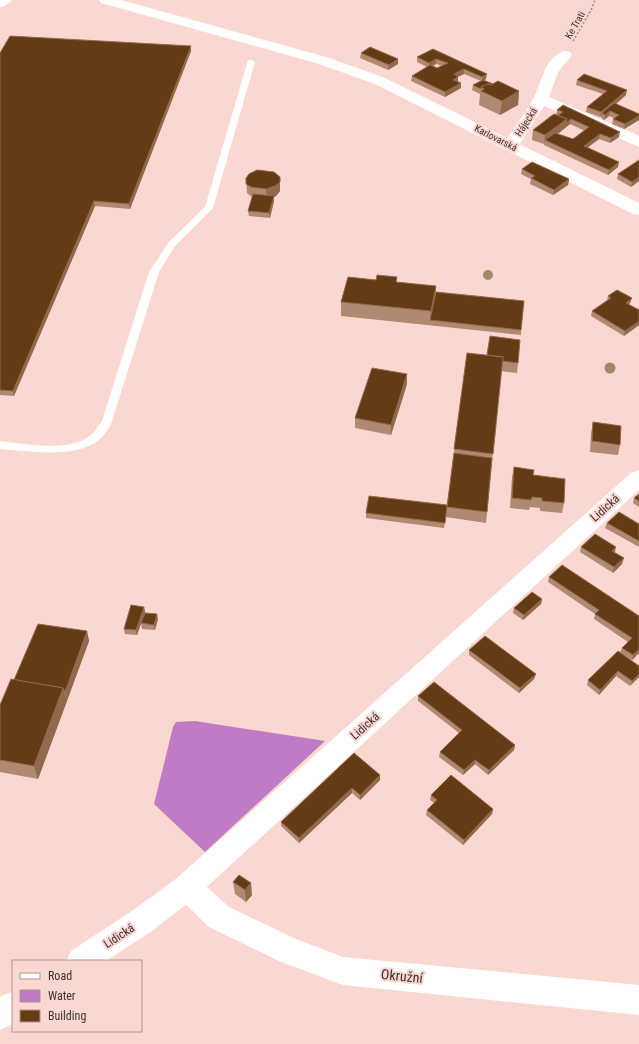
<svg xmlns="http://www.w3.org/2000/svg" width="639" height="1044" font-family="'Roboto Condensed',sans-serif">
<rect width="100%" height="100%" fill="#fbd7d1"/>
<path fill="#c07bc5" d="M195,721L325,741L205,852L154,804L173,727L176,722Z"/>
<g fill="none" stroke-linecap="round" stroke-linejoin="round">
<path stroke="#af948f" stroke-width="2" stroke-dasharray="2 2" stroke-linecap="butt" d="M573,41L591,10L595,0"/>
<path fill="#fff" fill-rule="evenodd" d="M248,60H251L255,62L213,208L175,246L159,272L111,424C108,429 105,434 102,437C80,460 28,451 0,449V441C24,444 63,451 85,439C93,435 97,428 102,421L149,272L169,242L205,207Z"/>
<g fill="#fff" fill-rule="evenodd">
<path d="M0,0H12L5,6L0,7Z"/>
<path d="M565,51L570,52L572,55L558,72L549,97L639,136V147L544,106L517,148L511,150L505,148L503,145C513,130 523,116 532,101C541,86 544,56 565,51Z"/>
<path d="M187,874L197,878L229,907L296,939L343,957L639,985V1015L343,985L279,961L209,927L177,896L173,887L177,878Z"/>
</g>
<g fill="#fff" fill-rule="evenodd">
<path d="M99,0H121L326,57L385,78L639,203V215L633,214L375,84L316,63L101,3Z"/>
<path d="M639,470V490L197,896L152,931L106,961H66L71,951L132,911L177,878L631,473Z"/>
<path d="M13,991V1024L0,1030V997Z"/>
</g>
</g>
<g fill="#a0886d">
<circle cx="488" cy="275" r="5"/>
<circle cx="610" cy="368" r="5.5"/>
</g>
<g fill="#b08972" fill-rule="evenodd">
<path d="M433,49L486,79L484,80L493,84L519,91L518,105L500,115L479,105L480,94L472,90L473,85L481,81L464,74L458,77V82L461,88L445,97L411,81L412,76L427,67L417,62V57ZM436,64L442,66L437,68L433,66Z"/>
<path d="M191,51L130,209L95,206L14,396L0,395V53Z"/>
<path d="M361,53L398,64L388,70L360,58Z"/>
<path d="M577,80L626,95L616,104L639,114V120L624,129L612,124L613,119L614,118L609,116L604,120L601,118V116L600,117L586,112L587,107L603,94L576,85Z"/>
<path d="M557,110L619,137L610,143L599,139L588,147L618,167L608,175L544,145V144L532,140L533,130L549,118V117L554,115H556ZM570,124L585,131L573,139L558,134Z"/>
<path d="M639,160V181L631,187L617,179L618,174Z"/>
<path d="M522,169L569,179L568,185L553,195L530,184L531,179L521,174Z"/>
<path d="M280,177V191L276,196L274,197V201L270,218L249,216L248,211L252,197L247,193L246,178Z"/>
<path d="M397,277L396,282L436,286V293L521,330V335L341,316V302L376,280Z"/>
<path d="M608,296L632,298L630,303L629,304L639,310V325L624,336L591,316L592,311L607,300Z"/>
<path d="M467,353L518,363L517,373L501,371L486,523L446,517L444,528L366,518V513L447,505Z"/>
<path d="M407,384L391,435L355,428V418Z"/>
<path d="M593,422L620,445L618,455L590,452L591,433Z"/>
<path d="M514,467L533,475L564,503L562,513L540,511V508L530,507L529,510L510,508L512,477Z"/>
<path d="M639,494V507L633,503L634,498Z"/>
<path d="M607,523L639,524V547L605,528Z"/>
<path d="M581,547L615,552L614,553L622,564L613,573L580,552Z"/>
<path d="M549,577L639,616V653L632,660L620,653L622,648L628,642L594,619L595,614L548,582Z"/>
<path d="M542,599L541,604L523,620L513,613L514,608Z"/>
<path d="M144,607L145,612L137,635L125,634L124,629Z"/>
<path d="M158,619L155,630L142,629L141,623Z"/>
<path d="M87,631L89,641L38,779L0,772V705L14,680Z"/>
<path d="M469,650L536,674L534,679L519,693L469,655Z"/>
<path d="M639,666L630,686L616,676L599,695L587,685L588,680Z"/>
<path d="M418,696L515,745L514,750L488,775L475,764L463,775L439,757L440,752L459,733L418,701Z"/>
<path d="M354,753L380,780L360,800L352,793L299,843L281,826V822Z"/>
<path d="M431,795L493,809L492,814L463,845L426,815L427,810L434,803L430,800Z"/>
<path d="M233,882L252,895L246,902L235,894Z"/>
</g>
<g fill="#916a4d">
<path d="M191,46V51L130,209L129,204Z"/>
<path d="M398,59V64L388,70L389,65Z"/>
<path d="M436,59V64L429,68V63Z"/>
<path d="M464,69V74L453,79L454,74Z"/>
<path d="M487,74L486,79L482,82V77Z"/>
<path d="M458,77V82L453,80Z"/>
<path d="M461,83V88L445,97V92Z"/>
<path d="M627,90L626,95L604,114L602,113L601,116L600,117L601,112Z"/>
<path d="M519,91L518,105L500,115L502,101Z"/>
<path d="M610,111L609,116L604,120L605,115Z"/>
<path d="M639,116V120L624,129L625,124Z"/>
<path d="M567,119H571L570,124L548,141L545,140L544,144L545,135Z"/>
<path d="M620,132L619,137L610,143L611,138Z"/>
<path d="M600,134L599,139L583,151L584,146Z"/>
<path d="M619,162L618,167L608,175L609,170Z"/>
<path d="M639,177V181L631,187L632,182Z"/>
<path d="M569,179L568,185L553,195L554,190Z"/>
<path d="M280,182V191L276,196L274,197V201L270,218L269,213L267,199L266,189Z"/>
<path d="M94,201L95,206L14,396L13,391Z"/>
<path d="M436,286L435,300L430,320L431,311Z"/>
<path d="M632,298L630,303L624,308L626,303Z"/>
<path d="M639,321V325L624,336L625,331Z"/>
<path d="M407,374V384L391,435V425Z"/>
<path d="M616,547L615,552L611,556L612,551Z"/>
<path d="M624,558L622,564L613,573L614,567Z"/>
<path d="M542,599L541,604L523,620L524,615Z"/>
<path d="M144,607L145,612L137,635L136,630Z"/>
<path d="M157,614L158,619L155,630L154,625Z"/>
<path d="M87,631L89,641L67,701L65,692Z"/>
<path d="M639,649V653L632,660L633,655Z"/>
<path d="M618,671L616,676L599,695L600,690Z"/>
<path d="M536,674L534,679L519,693L520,688Z"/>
<path d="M639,674V677L630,686L632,681Z"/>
<path d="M63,688L67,701L38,779L34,766Z"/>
<path d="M515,745L514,750L488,775L489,770Z"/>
<path d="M475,760V764L463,775L464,770Z"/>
<path d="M380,775V780L360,800V795Z"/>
<path d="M352,788V793L299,843V838Z"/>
<path d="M493,809L492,814L463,845L464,840Z"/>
<path d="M251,883L252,895L246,902L245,890Z"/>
</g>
<g fill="#643b14" stroke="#916a4d">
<path d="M10,36L191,46L129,204L94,201L13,391L0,390V53Z"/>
<path d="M370,47L398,59L389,65L361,53Z"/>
<path d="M433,49L487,74L482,77L464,69L454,74L458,77L453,80L461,83L445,92L412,76L430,65L437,68L448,63L436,59L429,63L417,57Z"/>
<path d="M584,74L627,90L601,112L587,107L607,91L577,80Z"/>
<path d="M483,80L493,84L491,85L488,84L481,87V89L473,85Z"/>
<path d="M498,81L519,91L502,101L481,91L484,89L481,87L488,84L491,85Z"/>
<path d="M614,103L639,114V116L625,124L613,119L619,115L610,111L605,115L602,113Z"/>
<path d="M563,105L620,132L611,138L600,134L584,146L619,162L609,170L545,140L555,133L573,139L589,127L571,119L566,123L567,119L558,115L563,112L557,110Z"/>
<path d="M554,114L567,119L545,135L533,130Z"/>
<path d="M639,160V177L632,182L618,174Z"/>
<path d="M532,162L569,179L554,190L531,178L535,176L522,169Z"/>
<path d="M257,170L274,172L280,177V182L275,186L266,189L251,187L246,184V178L249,174Z"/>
<path d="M253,194L274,196L269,213L248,211Z"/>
<path d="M377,275L397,277L396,282L436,286L431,311L341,302L348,277L376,280Z"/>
<path d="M617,290L632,298L626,303L639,310V321L625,331L592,311L611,298L608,296Z"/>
<path d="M436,292L524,301L521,330L430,320Z"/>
<path d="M490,336L520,340L518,363L502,361L503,357L487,355Z"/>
<path d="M467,353L503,357L493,454L454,449Z"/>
<path d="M372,368L407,374L391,425L355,418Z"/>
<path d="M593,422L621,426L620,445L592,441Z"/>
<path d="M454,453L492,458L487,512L447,507Z"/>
<path d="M514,467L534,470L533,475L565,479L564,503L542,501V498L532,497L531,500L512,498Z"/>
<path d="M639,494V501L634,498Z"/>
<path d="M369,496L447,505L445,523L366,513Z"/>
<path d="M619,512L639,524V541L607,523Z"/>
<path d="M595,534L616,547L612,551L624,558L614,567L581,547Z"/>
<path d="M562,565L639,616V649L633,655L622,648L632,638L595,614L599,610L549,577Z"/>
<path d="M532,592L542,599L524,615L514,608Z"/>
<path d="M131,605L144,607L136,630L124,629Z"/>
<path d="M145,613L157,614L154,625L141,623Z"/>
<path d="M38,624L87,631L65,692L63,688L14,680Z"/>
<path d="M485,636L536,674L520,688L469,650Z"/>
<path d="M618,651L639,666V674L632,681L618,671L600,690L588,680Z"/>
<path d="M11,679L63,688L34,766L0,760V705Z"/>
<path d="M434,682L515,745L489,770L475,760L464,770L440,752L462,730L418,696Z"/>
<path d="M354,753L380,775L360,795L352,788L299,838L281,822Z"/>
<path d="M451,775L493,809L464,840L427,810L437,800L431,795Z"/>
<path d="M239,875L251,883L245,890L233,882Z"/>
</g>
<g text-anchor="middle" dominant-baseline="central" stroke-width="4" stroke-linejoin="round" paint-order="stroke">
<g font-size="10" fill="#3e312e" stroke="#fbd7d1">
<text transform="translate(575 25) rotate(-60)">Ke Trati</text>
<text transform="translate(526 122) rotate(-57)">Hájecká</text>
<text transform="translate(496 138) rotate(27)">Karlovarská</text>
</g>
<g font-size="12" fill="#3e312e" stroke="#fbd7d1">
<text transform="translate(605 508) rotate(-42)">Lidická</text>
<text transform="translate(365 726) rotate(-42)">Lidická</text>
<text transform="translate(119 936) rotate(-33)">Lidická</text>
</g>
<g font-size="14" fill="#3e312e" stroke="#fbd7d1">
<text transform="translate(402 976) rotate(6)">Okružní</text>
</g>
</g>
<rect x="12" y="960" width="130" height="72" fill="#fbd7d1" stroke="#af9590"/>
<rect x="20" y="973" width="20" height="6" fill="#ffffff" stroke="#af9590"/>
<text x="48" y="980" font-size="12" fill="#3e312e">Road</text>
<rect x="20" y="990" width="20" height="12" fill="#c07bc5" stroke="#af9590"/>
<text x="48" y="1000" font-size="12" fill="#3e312e">Water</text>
<rect x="20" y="1010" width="20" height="12" fill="#643b14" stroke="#af9590"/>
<text x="48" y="1020" font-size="12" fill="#3e312e">Building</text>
</svg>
